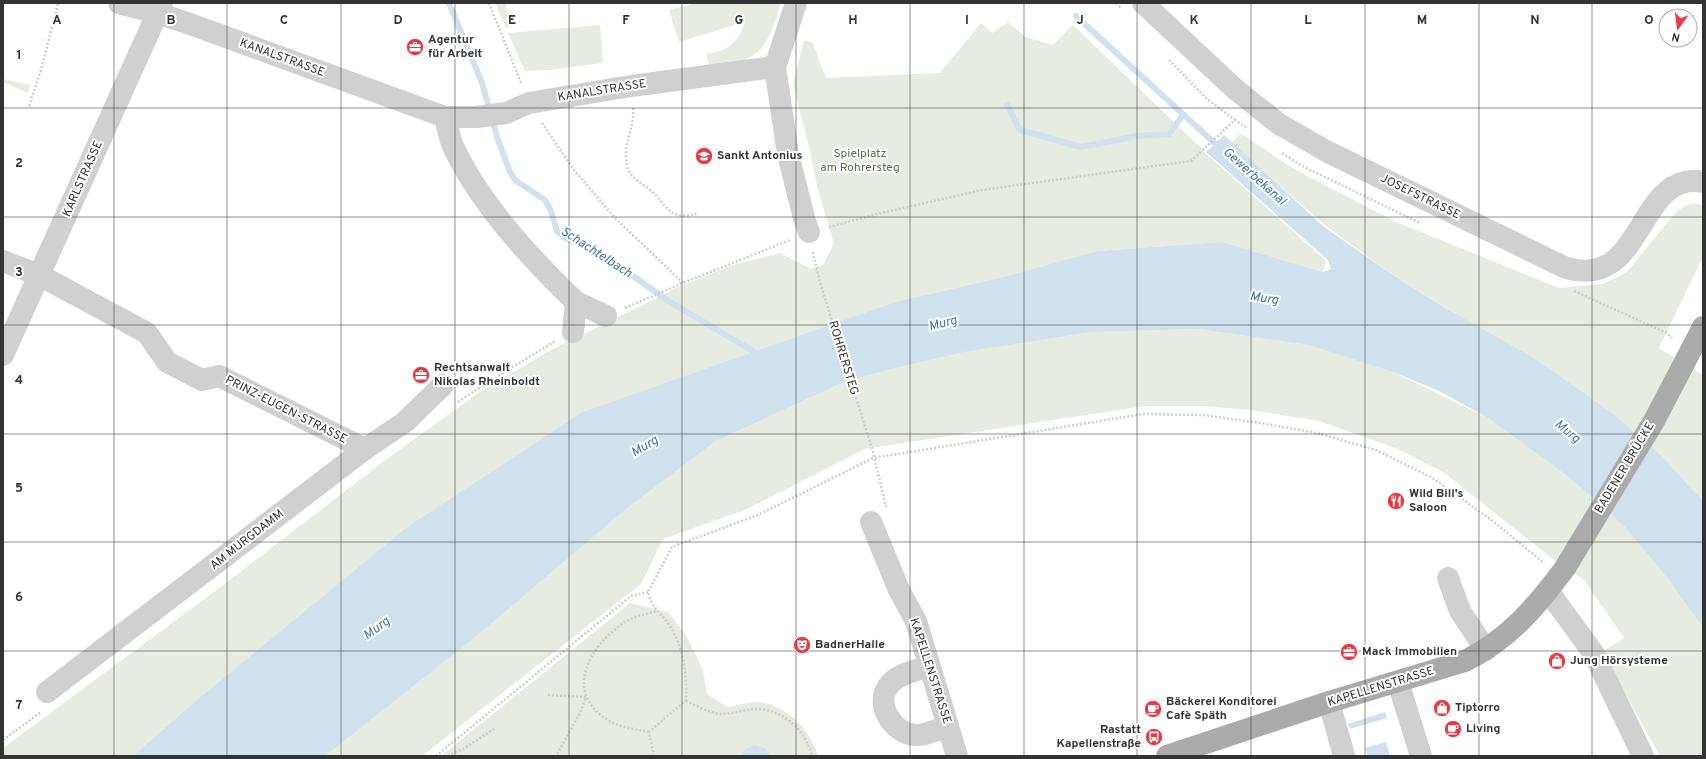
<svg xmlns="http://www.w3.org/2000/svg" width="1706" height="759" font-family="Overpass,sans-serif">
<rect width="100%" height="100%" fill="#fff"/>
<g fill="#e6ecdf">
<path d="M495,3H506L509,27L506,28Z"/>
<path d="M696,3H781C774,24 769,50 746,59C736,64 721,64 709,65L706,54C729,50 737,44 745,22L679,42L669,10Z"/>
<path d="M1008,22L1025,37L1053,45L1073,25L1204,151V152L1326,261L1323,272L1222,242L1097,251L1007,276L895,302L582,412L407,527L193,703L133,756H3V748L222,586L384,461L481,391L551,350L683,285L733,265L780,253L811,269L823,265L834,244L817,186L810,151L793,84L804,40L813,43L826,78L940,73L981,23L992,33Z"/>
<path d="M600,25L603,63L549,70L525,71L508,33Z"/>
<path d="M3,79L31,85L28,93L3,82Z"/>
<path d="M1240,133L1294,169L1394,221L1559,288L1603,284L1627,272L1675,213C1684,206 1692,200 1703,206V257L1659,348L1703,375V501L1660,454L1612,413L1383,268L1325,225L1231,144Z"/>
<path d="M1199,329L1308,345L1393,372L1488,418L1570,478L1625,527L1668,579L1703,628V756H1660L1602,652L1624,638L1584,580L1558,563L1443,472L1398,449L1319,421L1251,410L1204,406H1145L865,449L747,509L663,539L641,584L422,756H325L472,640L626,509L716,441L844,382L887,370L965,352L1092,332Z"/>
<path d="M630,603L668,612L686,635L703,670L707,694L728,707C737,706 747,702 756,702C784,702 811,730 818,756H441Z"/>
</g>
<g fill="#cfe2ee">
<path d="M1224,135L1323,226L1384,269L1447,309L1532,357L1612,413L1660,454L1703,501V628L1668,579L1625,527L1570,478L1488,418L1439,391L1393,372L1308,345L1199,329L1092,332L965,352L887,370L844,382L716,441L626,509L472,640L325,756H133L193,703L407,527L582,412L895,302L1007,276L1097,251L1222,242L1323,272L1331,269L1328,260L1206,152Z"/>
<path d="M1385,712L1387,718L1350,729L1348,724Z"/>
<path d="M1386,742L1390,756H1368L1365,748Z"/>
<path d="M754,745L765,748L771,756H741L744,750Z"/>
</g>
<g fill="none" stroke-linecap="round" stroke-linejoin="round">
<g stroke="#cfe2ee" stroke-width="6">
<path d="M449,3L482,83L498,140L510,172L515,180L545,200L551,211L557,231L565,238L584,247L629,273L670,302L758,354"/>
<path d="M1076,16L1221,149"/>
<path d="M1007,105L1020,130L1081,147L1137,136L1169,134L1183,115"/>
</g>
<g stroke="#cdcdcd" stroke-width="2.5" stroke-dasharray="2 2" stroke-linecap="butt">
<path d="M489,3L521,83"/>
<path d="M1116,3L1121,8"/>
<path d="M1169,60L1206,98L1235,120"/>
<path d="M29,106L41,70L58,3"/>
<path d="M633,108C635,125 625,140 626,157C626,177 637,179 650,190C667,204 669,223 698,213"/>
<path d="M542,123L574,170L616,219L683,283"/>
<path d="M1282,153L1302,166L1420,223"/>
<path d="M829,227L881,213L982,190L1191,161L1235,120L1247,128"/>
<path d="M813,252L819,279L873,452L886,507"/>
<path d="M1574,291L1667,333L1672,338"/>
<path d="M625,308L683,283L790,240"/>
<path d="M458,402L482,386L555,341"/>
<path d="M548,695L586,697L581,711L556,756"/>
<path d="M686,701C697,706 709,713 721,714C732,714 743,710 754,709C782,708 806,730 812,756"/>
<path d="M649,732C635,729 620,728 608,720C562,692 590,645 625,622C635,616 646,614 657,611"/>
<path d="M3,740L41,712"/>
<path d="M436,756L631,596L648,592"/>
<path d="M448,756L463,749L494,729"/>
<path d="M654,756L649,732L686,700C687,675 684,648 670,626C662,614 651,607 648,592L672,547L758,515L873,458L1143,414L1203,415L1260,423L1317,433L1376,450L1431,477L1490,519L1543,562"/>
</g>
<g stroke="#d0d0d0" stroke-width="22">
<path d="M119,3L157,13L190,24L445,117H477L506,113L529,103L631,86L775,67"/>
<path d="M796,3L775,67L788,154L804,218L809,232"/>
<path d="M1143,3L1235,89L1279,124L1328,152L1564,267C1645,294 1636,169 1703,182"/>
<path d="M445,117C447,126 449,137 453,146C479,203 531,259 576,302"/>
<path d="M3,261L39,275L147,333L167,362L202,380L219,376L365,449"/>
<path d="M573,332L576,302L606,316"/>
<path d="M3,355L162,3"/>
<path d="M871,522L899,590L916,621L957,756"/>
<path d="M1448,578L1460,611L1486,650"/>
<path d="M1548,591L1594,654L1643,756"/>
<path d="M929,666C916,671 900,673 891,683C872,702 893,734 915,735C925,736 938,729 948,726"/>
<path d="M1398,682L1421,756"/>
<path d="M47,692L365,449L405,422L443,385"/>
<path d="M1329,702L1344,756"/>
</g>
<path stroke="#ababab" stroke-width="22" d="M1167,756L1329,702L1465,661C1509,639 1536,607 1565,568L1654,421L1703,327"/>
</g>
<path fill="none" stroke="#333" stroke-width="1" stroke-opacity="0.55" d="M114,3V756M227,3V756M341,3V756M455,3V756M569,3V756M682,3V756M796,3V756M910,3V756M1024,3V756M1137,3V756M1251,3V756M1365,3V756M1479,3V756M1592,3V756M3,108H1703M3,217H1703M3,325H1703M3,434H1703M3,542H1703M3,651H1703"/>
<defs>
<symbol id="office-disc" viewBox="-11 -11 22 22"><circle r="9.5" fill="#e63946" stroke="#fff"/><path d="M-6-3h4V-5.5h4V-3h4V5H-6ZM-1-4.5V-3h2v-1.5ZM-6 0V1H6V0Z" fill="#fff"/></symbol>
<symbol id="school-disc" viewBox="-11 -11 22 22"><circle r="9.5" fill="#e63946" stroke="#fff"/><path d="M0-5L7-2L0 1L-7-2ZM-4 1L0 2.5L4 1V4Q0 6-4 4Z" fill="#fff"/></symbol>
<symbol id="restaurant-disc" viewBox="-11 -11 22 22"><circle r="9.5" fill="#e63946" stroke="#fff"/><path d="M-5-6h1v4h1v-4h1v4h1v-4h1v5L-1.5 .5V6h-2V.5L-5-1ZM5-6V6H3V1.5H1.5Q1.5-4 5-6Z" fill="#fff"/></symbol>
<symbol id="theatre-disc" viewBox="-11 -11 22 22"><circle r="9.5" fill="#e63946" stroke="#fff"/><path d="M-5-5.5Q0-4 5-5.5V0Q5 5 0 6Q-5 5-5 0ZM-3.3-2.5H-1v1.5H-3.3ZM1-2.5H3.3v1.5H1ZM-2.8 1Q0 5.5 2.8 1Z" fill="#fff"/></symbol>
<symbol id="shop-disc" viewBox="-11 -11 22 22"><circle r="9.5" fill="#e63946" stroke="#fff"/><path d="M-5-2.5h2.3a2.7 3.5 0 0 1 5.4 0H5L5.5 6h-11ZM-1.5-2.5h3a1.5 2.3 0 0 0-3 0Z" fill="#fff"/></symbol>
<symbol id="cafe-disc" viewBox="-11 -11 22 22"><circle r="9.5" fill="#e63946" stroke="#fff"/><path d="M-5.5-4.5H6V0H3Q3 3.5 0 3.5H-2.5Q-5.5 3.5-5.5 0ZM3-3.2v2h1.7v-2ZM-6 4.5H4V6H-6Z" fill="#fff"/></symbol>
<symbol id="bus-disc" viewBox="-11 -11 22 22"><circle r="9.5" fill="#e63946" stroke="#fff"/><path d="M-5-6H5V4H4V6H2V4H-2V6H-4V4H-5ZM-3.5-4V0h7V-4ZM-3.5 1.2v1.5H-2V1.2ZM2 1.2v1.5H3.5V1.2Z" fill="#fff"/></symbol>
</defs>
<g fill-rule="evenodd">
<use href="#office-disc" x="405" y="37" width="20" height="20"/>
<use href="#school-disc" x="694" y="146" width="20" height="20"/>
<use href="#office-disc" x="411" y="365" width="20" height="20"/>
<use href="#restaurant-disc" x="1386" y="491" width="20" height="20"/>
<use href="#theatre-disc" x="792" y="635" width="20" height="20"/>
<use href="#office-disc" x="1339" y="642" width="20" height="20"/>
<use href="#shop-disc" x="1547" y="651" width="20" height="20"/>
<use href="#shop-disc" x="1432" y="698" width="20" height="20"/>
<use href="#cafe-disc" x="1143" y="699" width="20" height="20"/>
<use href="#cafe-disc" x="1443" y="719" width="20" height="20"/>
<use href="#bus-disc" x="1144" y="727" width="20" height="20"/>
</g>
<g text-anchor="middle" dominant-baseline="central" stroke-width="4" stroke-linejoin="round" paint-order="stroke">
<g font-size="12" font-weight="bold" fill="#333" stroke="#fff" text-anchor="start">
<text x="428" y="40">Agentur<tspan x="428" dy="14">für Arbeit</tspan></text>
<text x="717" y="156">Sankt Antonius</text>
<text x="434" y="368">Rechtsanwalt<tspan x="434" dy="14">Nikolas Rheinboldt</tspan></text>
<text x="1409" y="494">Wild Bill's<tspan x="1409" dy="14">Saloon</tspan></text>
<text x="815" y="645">BadnerHalle</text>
<text x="1362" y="652">Mack Immobilien</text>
<text x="1570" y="661">Jung Hörsysteme</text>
<text x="1166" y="702">Bäckerei Konditorei<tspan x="1166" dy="14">Cafè Späth</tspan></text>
<text x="1455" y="708">Tiptorro</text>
<text x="1466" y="729">Living</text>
<text x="1141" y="730" text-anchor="end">Rastatt<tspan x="1141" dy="14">Kapellenstraße</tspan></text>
</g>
<g font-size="12" fill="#333" stroke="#fff">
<text transform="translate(282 58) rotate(20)">KANALSTRASSE</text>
<text transform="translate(602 91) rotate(-9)">KANALSTRASSE</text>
<text transform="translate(83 179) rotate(-66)">KARLSTRASSE</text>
<text transform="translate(1420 197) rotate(26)">JOSEFSTRASSE</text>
<text transform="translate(843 358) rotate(73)">ROHRERSTEG</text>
<text transform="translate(286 410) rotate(27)">PRINZ-EUGEN-STRASSE</text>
<text transform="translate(1625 468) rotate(-59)">BADENER BRÜCKE</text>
<text transform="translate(247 540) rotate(-38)">AM MURGDAMM</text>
<text transform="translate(930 671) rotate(72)">KAPELLENSTRASSE</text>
<text transform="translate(1381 687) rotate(-17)">KAPELLENSTRASSE</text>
</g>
<g font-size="12" fill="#56703f" stroke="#fff">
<text x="860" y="154">Spielplatz<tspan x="860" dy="14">am Rohrersteg</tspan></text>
</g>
<g font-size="13" font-style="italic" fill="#3f7597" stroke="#fff">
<text transform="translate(1254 177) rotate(42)">Gewerbekanal</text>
<text transform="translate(596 253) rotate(33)">Schachtelbach</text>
<text transform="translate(1264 299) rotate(9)">Murg</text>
<text transform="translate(943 324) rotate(-14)">Murg</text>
<text transform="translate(1567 432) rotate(39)">Murg</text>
<text transform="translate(645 447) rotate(-31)">Murg</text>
<text transform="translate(377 629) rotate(-36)">Murg</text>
</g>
</g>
<g font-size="13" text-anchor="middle" font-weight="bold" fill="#333" stroke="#fff" stroke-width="4" stroke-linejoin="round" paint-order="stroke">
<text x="57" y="24">A</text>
<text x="171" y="24">B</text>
<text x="284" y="24">C</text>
<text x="398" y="24">D</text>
<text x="512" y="24">E</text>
<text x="626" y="24">F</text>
<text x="739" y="24">G</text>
<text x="853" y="24">H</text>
<text x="967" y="24">I</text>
<text x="1080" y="24">J</text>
<text x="1194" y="24">K</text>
<text x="1308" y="24">L</text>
<text x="1422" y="24">M</text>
<text x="1535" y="24">N</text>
<text x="1649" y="24">O</text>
<text x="19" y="59">1</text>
<text x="19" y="167">2</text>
<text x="19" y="276">3</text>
<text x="19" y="384">4</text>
<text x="19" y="492">5</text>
<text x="19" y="601">6</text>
<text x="19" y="709">7</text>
</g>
<rect width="1706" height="759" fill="none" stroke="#333333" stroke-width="8"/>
<g transform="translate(1678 28) rotate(194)"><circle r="19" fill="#ffffff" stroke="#adadad"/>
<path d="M0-3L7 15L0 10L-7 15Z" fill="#e63946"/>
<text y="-6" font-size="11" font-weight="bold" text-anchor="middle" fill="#333333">N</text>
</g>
</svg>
